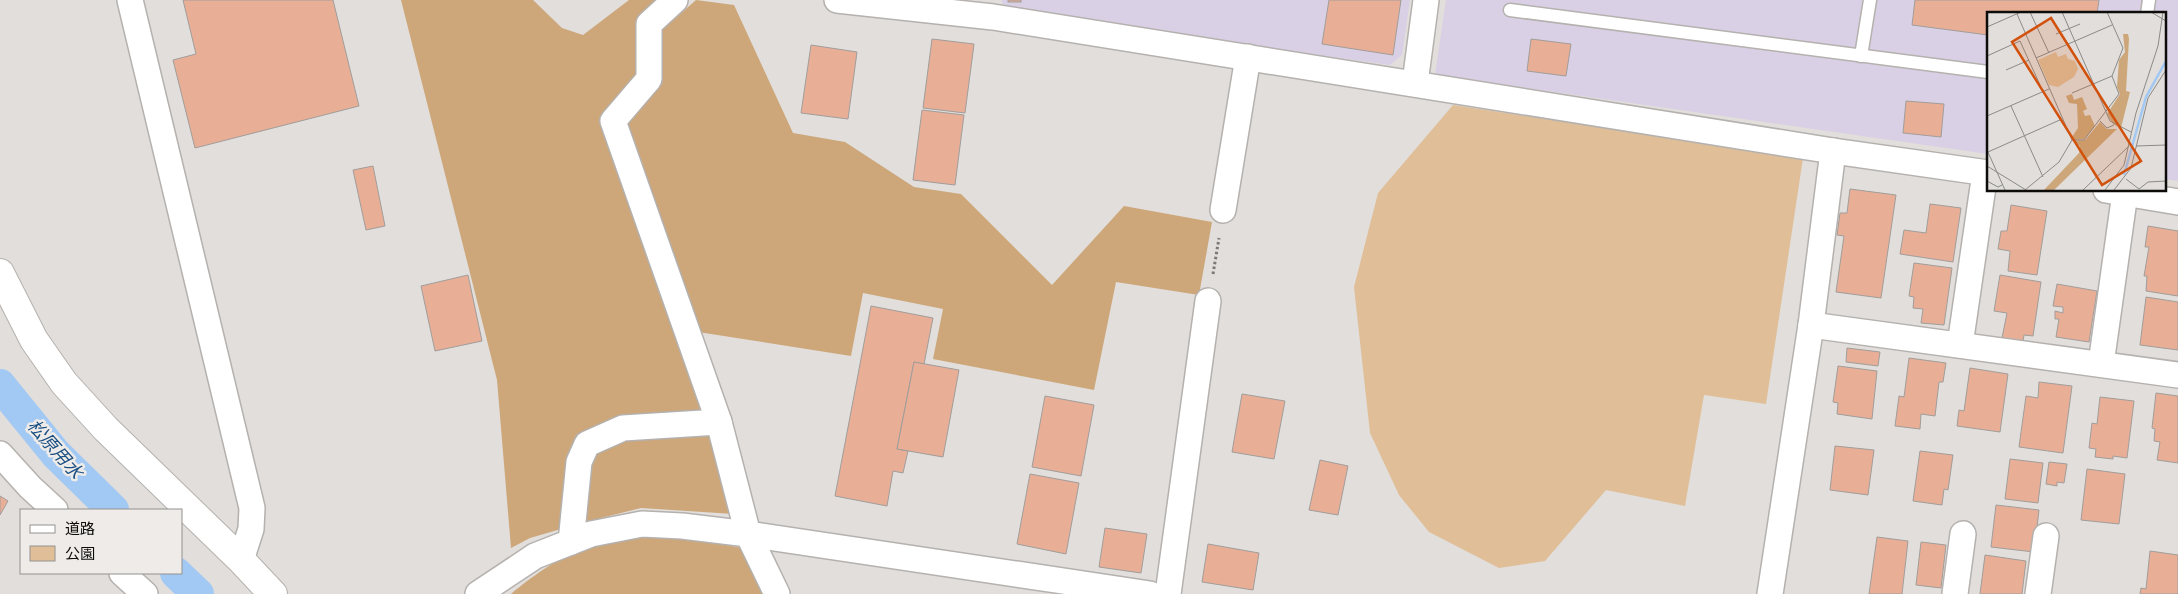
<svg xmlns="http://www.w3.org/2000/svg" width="2178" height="594" font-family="'Zilla Slab','Noto Sans JP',serif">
<rect width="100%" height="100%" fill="#e1dedb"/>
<g fill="#dad0e5">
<path d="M1002,0H1410L1402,55L1390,65L1012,12L1002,3Z"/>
<path d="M1446,0H2178V181L2164,179V14H1988V154L1435,75Z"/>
</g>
<path fill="#e0bf98" d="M1453,105L1803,158L1766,404L1704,395L1685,506L1606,490L1545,561L1499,568L1429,532L1399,495L1370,433L1354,287L1378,193Z"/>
<g fill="#cda77a">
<path d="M401,0H533L562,28L583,35L629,0H666L643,78L605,120L708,413L581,439L561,529L530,538L511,548L497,380Z"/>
<path d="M696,0L734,5L793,133L845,142L914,187L961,194L1052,285L1124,206L1212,222L1199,295L1116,282L1094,390L933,359L943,309L863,293L851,356L698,332L626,122L661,83L662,30Z"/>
<path d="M714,432L734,514L641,508L601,518L582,525L588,465L597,452L624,435Z"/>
<path d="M641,532L681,536L742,548L765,594H511C533,575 570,550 598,542C612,538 627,535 641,532Z"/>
</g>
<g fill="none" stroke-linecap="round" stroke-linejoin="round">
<g stroke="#a2c8f4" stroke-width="32">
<path d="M0,385L56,454L113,510"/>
<path d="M176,573L198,594"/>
</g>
</g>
<g fill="#e8af96" stroke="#a19d9b">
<path d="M183,0H333L359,106L195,148L173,60L196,54Z"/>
<rect x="1008" y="0" width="13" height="2"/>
<path d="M1329,0H1401L1393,55L1322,44Z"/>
<path d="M1915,0H2099L2097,14H1988V35L1912,25Z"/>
<path d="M932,39L974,44L965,113L923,108Z"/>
<path d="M1531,39L1571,44L1566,76L1527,71Z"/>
<path d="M811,45L857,52L848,119L801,113Z"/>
<path d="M1906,101L1944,104L1941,137L1903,133Z"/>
<path d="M922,110L964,115L955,185L913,180Z"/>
<path d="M373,166L385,226L366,230L353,170Z"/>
<path d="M1850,189L1896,195L1881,298L1836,292L1844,236L1837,235L1840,213H1847Z"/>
<path d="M1930,204L1961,208L1953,262L1900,254L1904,230L1926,233Z"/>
<path d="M2011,205L2047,211L2037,275L2008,271L2010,251L1998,249L2001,231H2007Z"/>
<path d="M2148,226L2178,231V296L2146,291L2147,276H2144L2149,247H2145Z"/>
<path d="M1914,263L1952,268L1944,325L1921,323L1923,309L1913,308L1914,297L1909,296Z"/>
<path d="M468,275L482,341L435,351L421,286Z"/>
<path d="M2000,275L2041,282L2033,336L2024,335L2023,342L2002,338L2007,313L1994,311Z"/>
<path d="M2057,284L2097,291L2089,342L2056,337L2059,319H2055V311L2063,313V307L2053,306Z"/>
<path d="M2146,297L2178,302V350L2140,345Z"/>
<path d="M871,306L933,318L924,364L914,362L897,449L908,451L903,473L893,471L887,506L835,496Z"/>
<path d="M1847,348L1880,352L1878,366L1846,362Z"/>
<path d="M1909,358L1946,363L1943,382H1939L1935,416L1921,414L1920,429L1895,426L1899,396L1904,397Z"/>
<path d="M914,362L959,370L943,457L897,449Z"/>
<path d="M1838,366L1877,371L1872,419L1837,414L1838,403L1833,402Z"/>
<path d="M1970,368L2008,374L2000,432L1957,426L1959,410L1964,411Z"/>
<path d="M2039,382L2072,386L2063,453L2019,447L2026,396L2038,398Z"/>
<path d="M2156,393L2178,396V463L2157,460L2160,442L2154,441L2155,429L2152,428Z"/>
<path d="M1242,394L1285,401L1274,459L1232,452Z"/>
<path d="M1045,396L1094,405L1081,476L1032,467Z"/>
<path d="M2100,397L2134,401L2127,458L2113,456V459L2095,457L2096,449L2089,448L2092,423L2097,424Z"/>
<path d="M1835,446L1874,450L1868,495L1830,490Z"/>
<path d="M1920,451L1953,455L1948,490L1944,489L1942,505L1913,501Z"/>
<path d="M2010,459L2043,463L2038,503L2005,499Z"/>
<path d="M1320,460L1348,466L1338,515L1309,510Z"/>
<path d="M2049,462L2067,464L2064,483L2057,482V486L2046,484Z"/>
<path d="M2087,469L2125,474L2119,524L2081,520Z"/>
<path d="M1030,474L1079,483L1066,554L1017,544Z"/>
<path d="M0,496L8,501L0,515Z"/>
<path d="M1996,505L2039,510L2034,552L1991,547Z"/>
<path d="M1105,528L1147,534L1141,573L1099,567Z"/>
<path d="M1877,537L1908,541L1902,594H1869Z"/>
<path d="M1921,542L1946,545L1941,588L1916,585Z"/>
<path d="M1208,544L1259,553L1253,590L1202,582Z"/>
<path d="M2150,551L2178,555V594H2140L2141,588L2146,589Z"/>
<path d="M1985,555L2026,561L2022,594H1980Z"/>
</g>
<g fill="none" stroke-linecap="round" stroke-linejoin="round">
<defs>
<g id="service">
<path d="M1510,10L1988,72"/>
<path d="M2147,14L2149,0"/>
<path d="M1861,56L1870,0"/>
</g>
<g id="minor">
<path d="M130,0L252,508L251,529L241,560"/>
<path d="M675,0L649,24V79L613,121L719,422L748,534L777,594"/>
<path d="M837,0L993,17L1833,151L1988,173"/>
<path d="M1415,83L1426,0"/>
<path d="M2106,190L2178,202"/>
<path d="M1223,210L1248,57"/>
<path d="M1811,325L2178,375"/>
<path d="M1960,345L1985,173"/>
<path d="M2101,364L2125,193"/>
<path d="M0,454L30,487L55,510"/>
<path d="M571,542L579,462L587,444L623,428L719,422"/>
<path d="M122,573L145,594"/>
<path d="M478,594L535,556L591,534L642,524L682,526L748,534L1150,594"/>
<path d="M1168,594L1208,301"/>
<path d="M1770,594L1811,325L1833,151"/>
<path d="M1955,594L1963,534"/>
<path d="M2038,594L2046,536"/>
</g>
<path id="tertiary" d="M0,273L34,340L64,383L106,429L241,560L273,594"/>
</defs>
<use href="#service" stroke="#b4b1ae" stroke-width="15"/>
<use href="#minor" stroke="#b4b1ae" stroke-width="28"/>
<use href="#tertiary" stroke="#b4b1ae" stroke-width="30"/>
<path stroke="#7b7977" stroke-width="3" stroke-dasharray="2.5 2.5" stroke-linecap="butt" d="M1213,274L1219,238"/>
<use href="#service" stroke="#fff" stroke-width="12"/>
<use href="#minor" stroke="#fff" stroke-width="25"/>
<use href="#tertiary" stroke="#fff" stroke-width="28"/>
</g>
<g text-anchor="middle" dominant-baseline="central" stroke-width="5" stroke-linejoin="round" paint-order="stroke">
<g font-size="18" font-style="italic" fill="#194e83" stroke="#eeebe8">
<text transform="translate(55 449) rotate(48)">松原用水</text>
</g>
</g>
<g transform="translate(1987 12)">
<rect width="179" height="179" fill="#e1dedb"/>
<path d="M69,40L71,45L79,42L81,47L88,49L91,57L87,65L71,75L62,73L51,48Z" fill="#e0bf98"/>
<path d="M136,22H141L142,27L139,79L143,80L134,116L126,112L120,102L133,82L130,75L132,48L138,40ZM85,82L87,88L95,85L100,97L96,99L98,104L103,103L108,114L97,127L89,128L85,125L91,116L90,92L82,91L79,84ZM113,110L120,117H130L67,178H57L92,141L93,134L86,129L98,128Z" fill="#cda77a"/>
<path fill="none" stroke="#a2c8f4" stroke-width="2.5" d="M137,163L159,85L179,49"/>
<path fill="none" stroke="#8c8a88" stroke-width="1" d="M43,0L62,41M75,0L123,109L144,120M164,0L179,9M30,2L85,128L72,150L38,178M0,15L34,0M69,22L93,12M0,44L33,29L53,73M49,46L125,13M19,58L42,48M85,81L125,64L136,36L120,0M24,94L56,165M0,104L62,77M113,109L120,116L127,113M85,128H97L132,82L125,64M149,134L179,133M0,138L18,178M1,140L75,107M0,154L39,178M139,167L152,177L161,170L179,169M0,169L11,175L15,173M96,178L142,134M118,178L137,153L149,101L171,34L176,0M127,178L144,156L161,86L179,58"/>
<path fill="#d2510c" fill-opacity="0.15" stroke="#d2510c" stroke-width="2.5" d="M64,6L154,149L115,173L25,30Z"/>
<rect width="179" height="179" fill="none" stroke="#0d0c0b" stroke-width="2.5"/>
</g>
<rect x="20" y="509" width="162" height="65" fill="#eeebe8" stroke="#949290"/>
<rect x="30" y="525" width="25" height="8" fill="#ffffff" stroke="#949290"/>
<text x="65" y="534" font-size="15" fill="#0d0c0b">道路</text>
<rect x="30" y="546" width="25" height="15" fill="#e0bf98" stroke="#949290"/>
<text x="65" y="559" font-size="15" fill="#0d0c0b">公園</text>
</svg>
